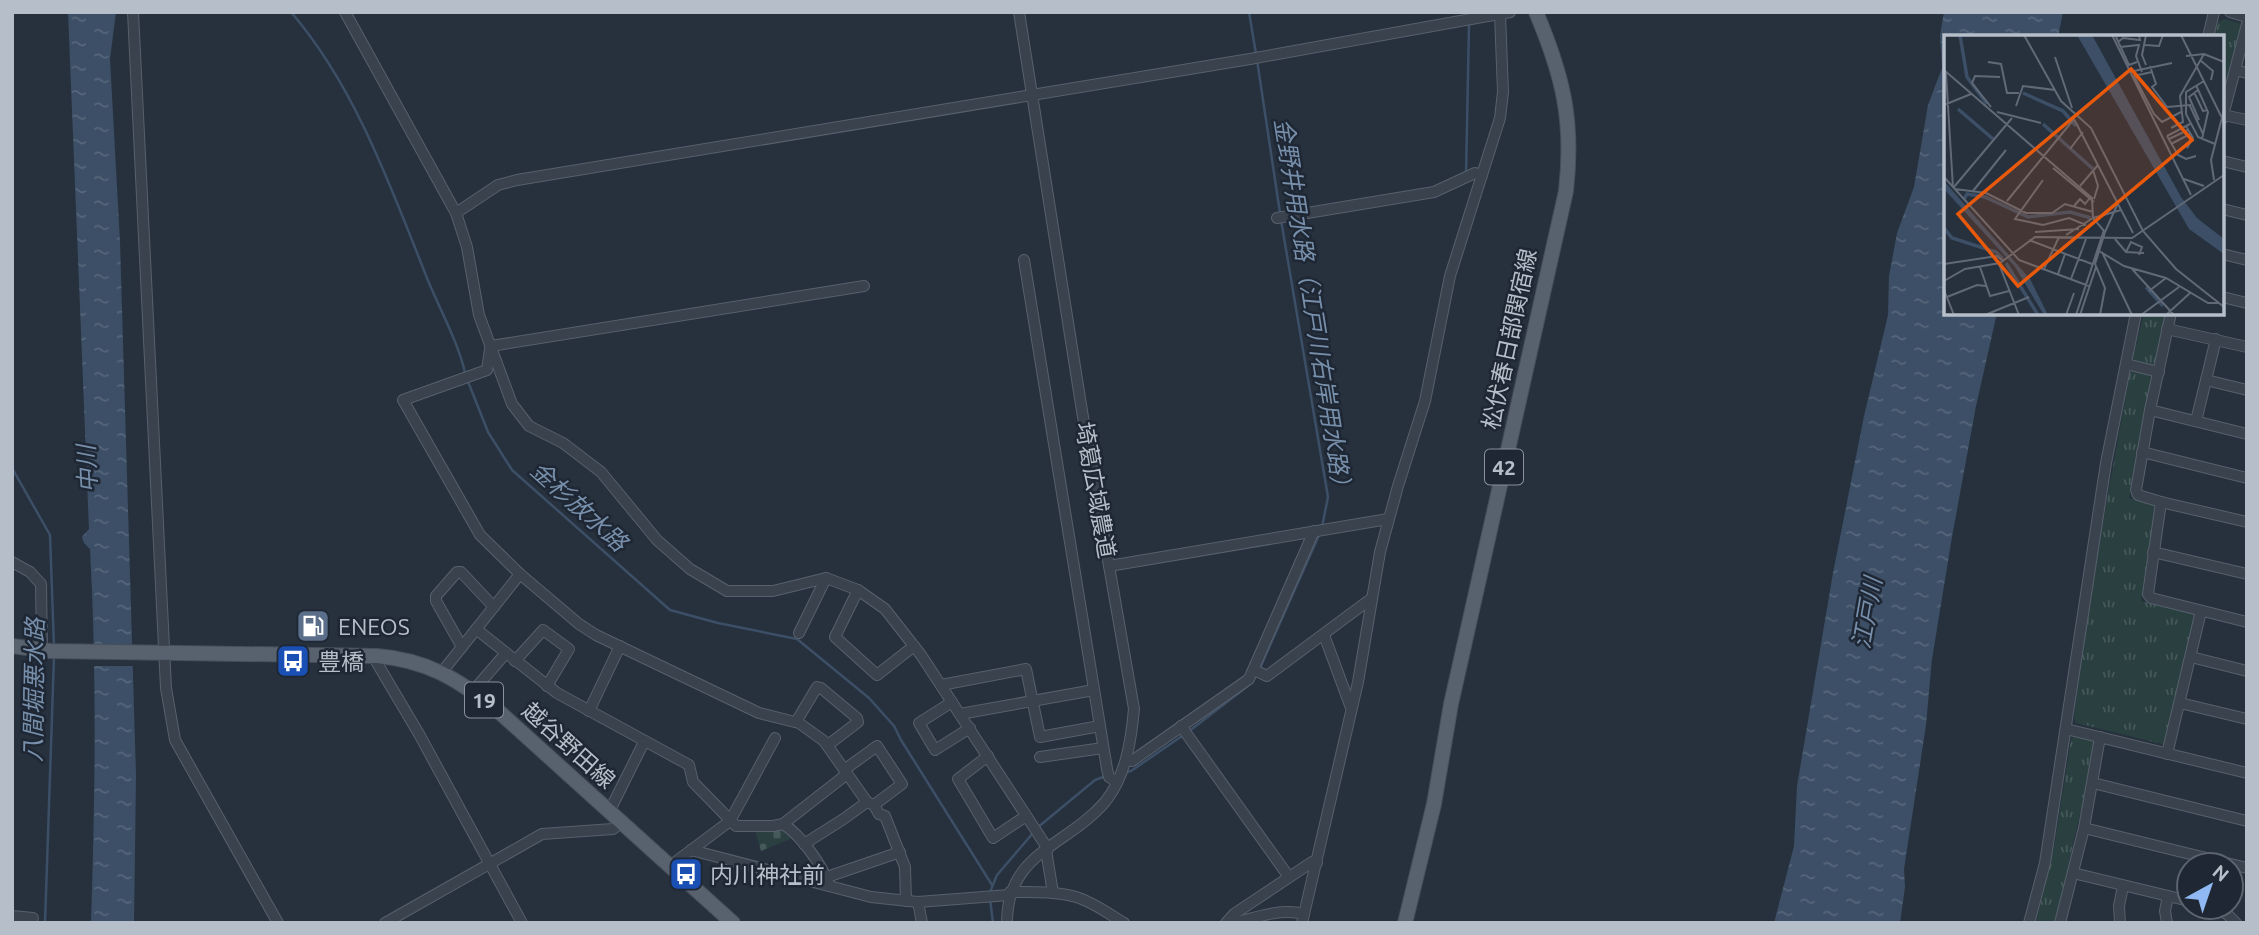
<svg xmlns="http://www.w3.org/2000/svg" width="2259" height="935" font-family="Ubuntu,'Noto Sans JP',sans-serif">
<defs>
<pattern id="grass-tufts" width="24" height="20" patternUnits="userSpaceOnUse" patternTransform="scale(1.75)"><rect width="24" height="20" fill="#293f40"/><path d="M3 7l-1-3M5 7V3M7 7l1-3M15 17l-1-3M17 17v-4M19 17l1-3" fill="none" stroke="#46595a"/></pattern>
<pattern id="cemetery-stones" width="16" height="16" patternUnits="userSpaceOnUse" patternTransform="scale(1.75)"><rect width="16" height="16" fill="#293f40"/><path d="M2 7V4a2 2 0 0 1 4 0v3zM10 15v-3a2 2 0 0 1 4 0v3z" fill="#46595a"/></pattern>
<pattern id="water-ripples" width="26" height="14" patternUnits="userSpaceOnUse" patternTransform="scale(1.75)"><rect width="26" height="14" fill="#3c4f66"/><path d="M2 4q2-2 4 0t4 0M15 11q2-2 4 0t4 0" fill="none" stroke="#56677b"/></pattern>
</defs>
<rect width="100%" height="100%" fill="#26313d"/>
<g fill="url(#grass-tufts)">
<path d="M2224,19L2242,24L2222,102V37H2214L2218,22Z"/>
<path d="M2144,313H2169L2156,364L2152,366L2136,362L2133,357Z"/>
<path d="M2135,370L2152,375L2153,378L2129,498L2155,506L2156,509L2141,601L2194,614L2196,619L2166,742L2162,744L2076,723L2074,719L2088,604L2130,373Z"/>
<path d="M2074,736L2093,740L2096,744L2055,923H2036L2055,842L2071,739Z"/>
</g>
<path fill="url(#cemetery-stones)" d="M782,829L795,837L761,851L755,831Z"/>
<g fill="url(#water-ripples)">
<path d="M68,12H116L110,59L120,242L136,775L134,923H91C95,798 97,674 90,549L84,543L82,537L89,529Z"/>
<path d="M1944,12H2063L2058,37H1946V313H1997L1976,406L1952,537L1932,659L1926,725L1904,869L1905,887L1900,923H1774L1794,846L1797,786L1833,573L1864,416L1888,315L1889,276L1897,233L1914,187L1928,105L1942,68L1940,35Z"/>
</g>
<path fill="#26313d" d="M91,647L136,648V666H91Z"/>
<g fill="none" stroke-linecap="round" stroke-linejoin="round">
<g stroke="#3c4f66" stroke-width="2.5">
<path d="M291,12C357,89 392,191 429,283C440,309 460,347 465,373"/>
<path d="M1249,12L1256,54"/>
<path d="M1257,60L1280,213"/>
<path d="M1466,175L1469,24"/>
<path d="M1281,220L1328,497L1322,527"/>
<path d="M467,379L488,432L512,470L670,610L718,623L797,639L869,698L894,726L901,740L992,885"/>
<path d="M12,468L50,535L54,647"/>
<path d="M1260,668L1320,533"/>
<path d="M1188,732L1249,685"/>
<path d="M1127,772L1131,771L1182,736"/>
<path d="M1037,828L1095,780L1106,776"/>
<path d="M990,892L997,875L1033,833"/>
<path d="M990,899L993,923"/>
<path d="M45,923L54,657"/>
</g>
<defs>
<g id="minor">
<path d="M133,12L166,688L175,740L278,923"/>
<path d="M345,12L456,213L467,247L479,315L512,404L529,426L563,443L601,472L657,540L690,569L727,591H773L826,578L858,590L885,609L921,655L1048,849"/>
<path d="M2230,12L2247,17"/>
<path d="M2208,37L2214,12"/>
<path d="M2235,70L2247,24"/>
<path d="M2223,115L2247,120"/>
<path d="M2222,119L2235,70L2247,73"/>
<path d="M2222,161L2247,167"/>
<path d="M2222,209L2247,215"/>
<path d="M456,213L498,185L517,180L1250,59L1510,12"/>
<path d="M1277,218L1434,192L1475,173L1482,175"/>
<path d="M2222,254L2247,260"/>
<path d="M1024,260L1107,769L1109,777L1117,782"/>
<path d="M2222,297L2247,303"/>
<path d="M2171,313L2150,410L2136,490L2138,495L2161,502L2148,594L2151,598L2247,622"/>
<path d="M2167,329L2247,347"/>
<path d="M491,346L864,286"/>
<path d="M490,349L487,370L403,400L480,535L520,574L579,624L596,635L759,713L799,723L824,741L867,802L874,805L879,814L885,816L905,867L906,901"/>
<path d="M2126,364L2159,372"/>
<path d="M2206,380L2247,390"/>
<path d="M2150,410L2247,434"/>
<path d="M2196,421L2216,339"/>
<path d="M2142,452L2247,478"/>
<path d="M2161,502L2247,522"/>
<path d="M2153,552L2247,574"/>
<path d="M12,562L30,572L41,584L42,651"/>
<path d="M1109,566L1388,519"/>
<path d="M858,590L835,637L877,675L914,646"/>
<path d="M476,629L557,693L689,765L693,782L736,826H773L783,824C800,834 823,866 829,885"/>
<path d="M799,633L826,578"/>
<path d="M1324,635L1351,708"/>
<path d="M462,647L436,601V596L457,572H461L494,607"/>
<path d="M377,656V663L419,734L522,923"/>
<path d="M2191,657L2247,671"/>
<path d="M515,661L543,630L569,649L547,686"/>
<path d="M1254,670L1267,676L1372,598"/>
<path d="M442,672L520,574"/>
<path d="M941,685L1026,669L1040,737L1100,726"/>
<path d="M473,691L506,653"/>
<path d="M952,702L919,723L935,750L970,728"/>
<path d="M2180,703L2247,719"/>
<path d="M589,711L620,646"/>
<path d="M960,714L1094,690"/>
<path d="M796,722L817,687L821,688L857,718L858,722L828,745"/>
<path d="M1181,726L1289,877"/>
<path d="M2066,729L2247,773"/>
<path d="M2167,754L2201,611"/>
<path d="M988,756L958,779L993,838L1026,816"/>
<path d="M1040,757L1103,748"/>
<path d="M1126,760L1132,761L1249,679L1314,531"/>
<path d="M844,770L877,746L902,784L874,805"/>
<path d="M2093,783L2247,821"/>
<path d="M609,812L644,742"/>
<path d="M783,824L847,774"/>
<path d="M2084,828L2247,868"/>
<path d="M804,844L842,820L867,802"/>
<path d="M691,850L871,897L918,902L1009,895"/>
<path d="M1046,850L1053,893"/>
<path d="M670,866L730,821L775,738"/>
<path d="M2073,873L2189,901"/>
<path d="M827,877L900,852"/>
<path d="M1010,892C1032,892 1055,891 1076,897C1093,902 1109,914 1124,923"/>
<path d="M918,902L922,923"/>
<path d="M2212,907L2227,914L2236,923"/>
<path d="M12,916L33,918"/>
<path d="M385,923L542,834L613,829L621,823"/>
<path d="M1007,923C1007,852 1066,847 1105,802C1126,776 1131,741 1134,709L1082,411L1019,12"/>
<path d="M1226,923L1234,914L1312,862L1317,863"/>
<path d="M1235,923C1256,917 1282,908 1304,914"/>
<path d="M1302,923L1358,682L1380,552L1398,486L1425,401L1450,276L1500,118L1503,92L1500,14"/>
<path d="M2029,923L2045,863L2106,463L2136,313"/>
<path d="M2060,923L2084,828L2100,737"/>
<path d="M2120,923L2119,906L2123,886"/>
<path d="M2167,923L2165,911L2168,896"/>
</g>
<g id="major">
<path d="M12,646L50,651L377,656C427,660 457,679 496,709L733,923"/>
<path d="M1405,923L1434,804L1451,704L1566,191C1574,121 1563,76 1536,12"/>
</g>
</defs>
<use href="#minor" stroke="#57606c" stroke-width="12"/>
<use href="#major" stroke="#464e5a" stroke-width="16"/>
<use href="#minor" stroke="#3a424e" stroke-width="10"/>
<use href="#major" stroke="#58626e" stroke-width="14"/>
</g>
<defs>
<symbol id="fuel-square" viewBox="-11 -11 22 22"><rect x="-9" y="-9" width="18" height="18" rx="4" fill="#5c6f8a" stroke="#1e2733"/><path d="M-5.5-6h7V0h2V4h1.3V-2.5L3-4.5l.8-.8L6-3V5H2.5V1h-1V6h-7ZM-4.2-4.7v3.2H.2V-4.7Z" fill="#fff"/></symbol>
<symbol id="bus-square" viewBox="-11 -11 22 22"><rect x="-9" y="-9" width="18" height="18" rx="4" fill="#1a4fb4" stroke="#1e2733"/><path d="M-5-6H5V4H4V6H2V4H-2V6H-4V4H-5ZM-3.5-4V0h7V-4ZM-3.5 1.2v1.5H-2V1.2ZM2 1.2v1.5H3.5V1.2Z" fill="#fff"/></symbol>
</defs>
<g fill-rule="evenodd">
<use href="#fuel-square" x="294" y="607" width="38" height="38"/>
<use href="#bus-square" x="274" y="642" width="38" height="38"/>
<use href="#bus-square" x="667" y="855" width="38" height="38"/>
</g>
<g text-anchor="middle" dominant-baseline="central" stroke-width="5" stroke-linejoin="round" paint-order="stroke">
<g fill="#1e2733" stroke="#88919c" stroke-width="2">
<rect x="1485" y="449.5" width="38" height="35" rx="5"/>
<rect x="465" y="682.5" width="38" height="35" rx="5"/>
</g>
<g font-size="21" font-weight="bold" fill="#b6bec9">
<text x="1504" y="467">42</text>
<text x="484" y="700">19</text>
</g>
<g font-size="23" fill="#b6bec9" stroke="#1e2733">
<text transform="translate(1509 339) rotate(-78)">松伏春日部関宿線</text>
<text transform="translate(1096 490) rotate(80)">埼葛広域農道</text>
<text transform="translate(569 745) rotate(42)">越谷野田線</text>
</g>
<g font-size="23" fill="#b6bec9" stroke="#1e2733" text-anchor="start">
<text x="338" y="626">ENEOS</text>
<text x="318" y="661">豊橋</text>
<text x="710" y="874">内川神社前</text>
</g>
<g font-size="24" font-style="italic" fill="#778faa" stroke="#1e2733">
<text transform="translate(1313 308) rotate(81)">金野井用水路（江戸川右岸用水路）</text>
<text transform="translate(87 469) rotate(-93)">中川</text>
<text transform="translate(579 506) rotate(42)">金杉放水路</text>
<text transform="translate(1867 613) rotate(-80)">江戸川</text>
<text transform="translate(34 690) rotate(-89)">八間堀悪水路</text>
</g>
</g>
<g transform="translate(1944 35)">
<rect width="280" height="280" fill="#26313d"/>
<path d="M133,0H148L237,162L253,183L280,204V219L245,194ZM0,146L86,244L104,280H100L71,232L0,154Z" fill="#3c4f66"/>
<path fill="none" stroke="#3c4f66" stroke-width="3.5" d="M16,0L23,42L43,69M79,58L119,76L132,91M14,74L49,104M99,89L149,134M20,164L23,159L41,162L84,182L126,177L147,183M0,193L8,203L52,217L59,224M62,228L94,280M202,252L219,271"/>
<path fill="none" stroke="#606975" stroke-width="2" d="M80,0L117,66L147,93L199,196L232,234L280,272M168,0L247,160M202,0L198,20L202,30M237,0L280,87M172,2L185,30L193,27M174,7L179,3L196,5L195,0M201,10L215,11L219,0M176,12L195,10L192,21L198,37M0,13V35M242,21L260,19L280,27M111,22L128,73M256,25L269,36L267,45M44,27L57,29L63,58H75M206,31L212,49L208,52L223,72L247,70M0,35L148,163L149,183L161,197L151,229L161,253L156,280M185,37L228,28M208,37L190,41L210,79L218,87L237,77M2,38L9,153M260,46L242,57V79L254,102L271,109M252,50L264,77L258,104M254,55L245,62L255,85M250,57L259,76L263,75M0,70L27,59M72,71L79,51L111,55M246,71L259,99M47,72L28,48L31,41L56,42M53,77L97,88M130,84L189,198M242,91L249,103L243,113M227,93L239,87L236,61L260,19M223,101L234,120L242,124L252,121M223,101L246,89M225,104L244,95M227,109L246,99M126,114L139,97M109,133L150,167M149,135L154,151L150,164M0,142L75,225L145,251M240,144L260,151M99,145L71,184L99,190L125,183L142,190M270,145L267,125L280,75M136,151L154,130M10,152L68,83M11,154L42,158L82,178H108L121,169L149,177M29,156L62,115M63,166L130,84M130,171L136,164L141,169L145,164M149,183L177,175M91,197L135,194M161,197L174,168M122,200L149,183M171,204L182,217L200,218M85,205L148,229M155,216L180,231L222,243L264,268H275M158,217L188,280M182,217L187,207L198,212L195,220M0,229L53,221L59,226M55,229L75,280M36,232L46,261L65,256M100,234L115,202M188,234L230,280M114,239L121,219M127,244L142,204M0,246L21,234L56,228L91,202L188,203L280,140M0,255L10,280M205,256L222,243M3,262L33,250L42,251M41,280L85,262M122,280L130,258M132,280L160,195M136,280L152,232M197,280L235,252M222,280L246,258"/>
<path fill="#e8590c" fill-opacity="0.15" stroke="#e8590c" stroke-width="3.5" d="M187,34L248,105L74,251L14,179Z"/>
<rect width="280" height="280" fill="none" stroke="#b6bec9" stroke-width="3.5"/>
</g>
<rect width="2259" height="935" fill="none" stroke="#b6bec9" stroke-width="28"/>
<g transform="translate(2210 886) rotate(40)"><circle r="33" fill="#1e2733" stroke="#5b636f" stroke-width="2"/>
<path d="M0-5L12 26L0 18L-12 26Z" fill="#90b9f3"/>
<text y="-10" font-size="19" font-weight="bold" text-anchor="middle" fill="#b6bec9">N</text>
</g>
</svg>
